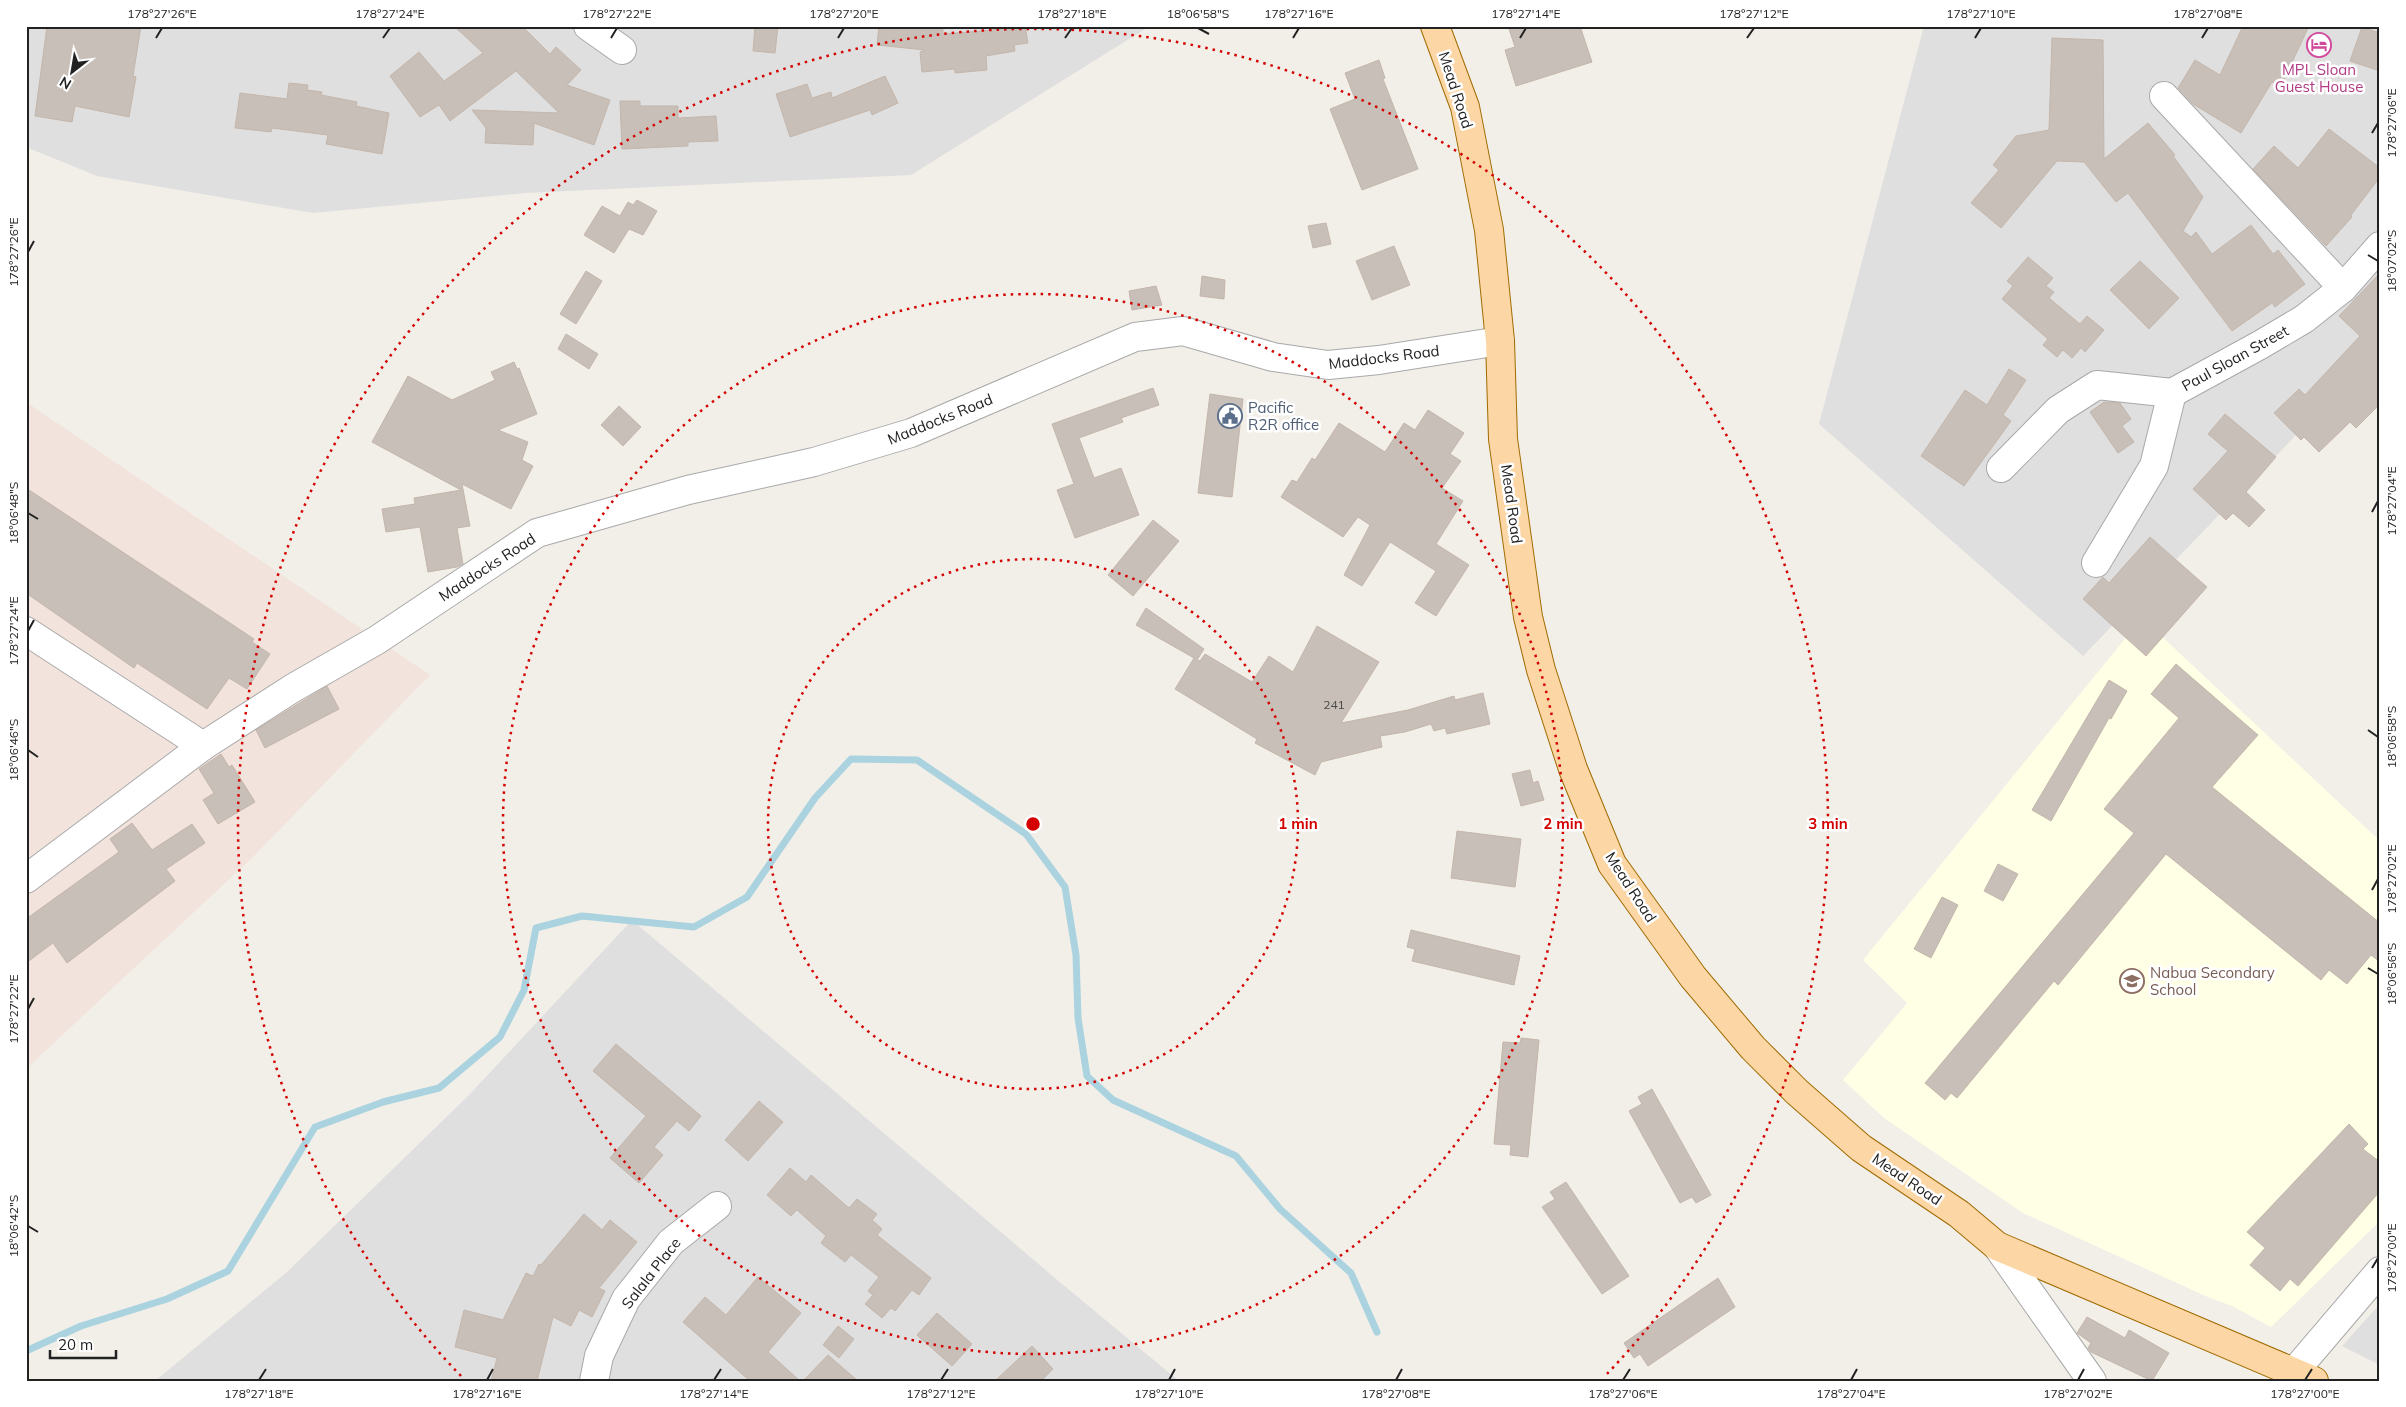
<svg xmlns="http://www.w3.org/2000/svg" width="2406" height="1407" font-family="Mulish,sans-serif">
<rect width="100%" height="100%" fill="#f2efe9"/>
<g fill="#e0dfdf">
<path d="M26,26H1150L911,175L526,193L313,213L97,176L26,147Z"/>
<path d="M1924,26H2380V348L2083,656L1819,424Z"/>
<path d="M632,920L1061,1283L1179,1381H155L287,1272L469,1095Z"/>
<path d="M2380,1304V1365L2342,1346Z"/>
</g>
<path fill="#ffffe5" d="M2142,618L2380,841V1221L2271,1327L2232,1306L2210,1298L2023,1213L1884,1118L1843,1080L1907,1003L1863,960Z"/>
<path fill="#f3e3dd" d="M26,402L430,675L252,858L26,1069Z"/>
<g fill="none" stroke-linecap="round" stroke-linejoin="round">
<path stroke="#aad3df" stroke-width="7" d="M26,1351L81,1326L167,1299L228,1271L315,1127L383,1102L439,1088L500,1037L524,990L536,928L582,916L694,927L747,897L815,798L851,759L917,760L1026,834L1065,887L1076,955L1078,1018L1087,1076L1113,1100L1236,1156L1280,1209L1351,1273L1377,1332"/>
</g>
<g fill="#c7bfb8" stroke="#c4b6ab">
<path d="M47,26H141L133,76L136,77L129,117L75,106L72,122L35,116Z"/>
<path d="M454,26H522L550,54L556,47L581,70L567,85L610,100L594,145L534,123L533,145L485,143L486,128L472,110L559,113L516,71L450,121L439,105L420,117L390,76L419,52L444,81L483,53Z"/>
<path d="M755,26H778L775,53L753,51Z"/>
<path d="M879,26H943V34L994,30V26H1025L1028,43L1014,45L1015,51L986,56L987,70L955,73V69L922,72L920,52L925,50L877,45Z"/>
<path d="M1508,26H1580L1592,62L1516,86L1505,50L1515,47Z"/>
<path d="M2243,26H2309L2281,86L2272,82L2241,133L2193,104L2178,88L2195,60L2220,75Z"/>
<path d="M2362,27L2380,33V71L2350,61Z"/>
<path d="M2052,38L2103,40L2104,159L2148,123L2175,155L2173,156L2203,197L2183,231L2191,237L2196,232L2212,254L2251,225L2273,254L2278,250L2305,284L2275,307L2272,303L2232,331L2128,193L2116,202L2084,162L2057,161L2001,228L1971,203L1999,170L1993,165L2016,136L2049,130Z"/>
<path d="M1379,60L1385,78L1383,79L1418,169L1362,190L1330,109L1355,99L1345,73Z"/>
<path d="M885,76L898,103L872,115L870,110L790,137L776,94L807,84L812,98L831,92L832,98Z"/>
<path d="M289,83L308,85L307,90L322,92L321,95L357,102L356,106L389,113L382,154L326,144L328,135L272,128L271,132L235,128L240,93L287,99Z"/>
<path d="M620,101H640V106H678V118L716,116L718,141L688,142V146L622,149Z"/>
<path d="M2329,129L2380,168V177L2351,215L2352,217L2326,246L2253,169L2274,146L2298,168Z"/>
<path d="M637,200L657,211L643,235L629,229L614,253L584,235L602,206L620,216L628,202L633,205Z"/>
<path d="M1326,223L1331,244L1313,248L1308,226Z"/>
<path d="M1394,246L1410,285L1372,300L1356,261Z"/>
<path d="M2028,257L2053,278L2046,286L2054,292L2049,298L2080,324L2087,316L2104,330L2085,352L2081,348L2072,358L2063,350L2057,357L2043,345L2048,339L2002,299L2013,286L2007,281Z"/>
<path d="M2140,261L2179,298L2149,329L2110,290Z"/>
<path d="M586,271L602,281L576,324L560,314Z"/>
<path d="M2380,273V404L2356,428L2350,422L2319,452L2304,437L2301,440L2274,413L2299,389L2305,395L2360,336L2339,316Z"/>
<path d="M1202,276L1225,280L1224,299L1200,296Z"/>
<path d="M1156,286L1162,305L1132,310L1129,291Z"/>
<path d="M566,334L598,354L589,369L558,349Z"/>
<path d="M514,362L517,369L519,368L537,414L498,430L528,442L522,460L533,466L511,509L462,484L470,526L457,528L463,564L457,567L428,572L420,527L386,532L382,509L415,504L414,498L461,490L372,442L408,376L452,400L495,380L491,372Z"/>
<path d="M2009,369L2026,380L2003,415L2011,421L1964,486L1921,456L1965,390L1987,405Z"/>
<path d="M1153,388L1159,405L1121,418L1123,422L1079,438L1094,478L1121,468L1139,515L1075,538L1057,490L1074,484L1052,424Z"/>
<path d="M1210,394L1243,399L1232,497L1198,493Z"/>
<path d="M2104,402L2120,403L2131,419L2122,426L2134,442L2118,453L2090,412Z"/>
<path d="M619,406L641,427L623,446L601,425Z"/>
<path d="M1428,410L1464,433L1450,454L1461,461L1442,488L1463,501L1436,544L1469,565L1436,616L1415,603L1436,571L1390,542L1362,586L1344,575L1370,525L1358,517L1343,537L1281,497L1292,480L1297,482L1312,458L1315,460L1339,423L1385,452L1404,423L1415,430Z"/>
<path d="M2225,414L2276,457L2246,492L2265,510L2249,527L2233,513L2226,520L2193,489L2228,451L2208,434Z"/>
<path d="M26,488L254,639L252,642L270,654L247,689L229,678L207,709L137,663L134,668L26,593Z"/>
<path d="M1153,520L1179,541L1133,596L1108,575Z"/>
<path d="M2150,537L2207,587L2146,656L2083,599L2103,577L2109,583Z"/>
<path d="M1146,608L1204,649L1197,660L1200,661L1205,654L1252,682L1269,656L1293,672L1317,626L1379,662L1341,723L1408,710L1454,696L1455,700L1483,693L1490,724L1447,734L1445,728L1434,731L1431,724L1405,732L1380,736L1382,747L1321,762L1315,775L1255,743L1257,739L1175,689L1194,658L1136,625Z"/>
<path d="M2176,664L2258,735L2212,787L2380,923V962L2371,955L2347,984L2329,970L2321,980L2166,854L2058,985L2054,981L1957,1098L1951,1093L1945,1100L1925,1083L2134,833L2104,809L2179,718L2151,694Z"/>
<path d="M2109,680L2127,691L2111,719L2109,718L2051,821L2032,810Z"/>
<path d="M327,686L339,709L265,748L256,730Z"/>
<path d="M221,754L229,767L232,765L255,802L218,824L203,800L214,793L199,769Z"/>
<path d="M1530,770L1533,783L1538,781L1544,800L1521,806L1512,774Z"/>
<path d="M132,823L152,850L192,824L205,843L166,869L175,881L67,963L53,943L26,963V919L119,852L110,839Z"/>
<path d="M1457,831L1521,839L1515,887L1451,878Z"/>
<path d="M1998,864L2018,874L2003,901L1984,891Z"/>
<path d="M1942,897L1958,905L1931,958L1914,949Z"/>
<path d="M1411,930L1520,956L1514,985L1412,961L1415,949L1407,947Z"/>
<path d="M1521,1038L1539,1040L1528,1157L1510,1155L1511,1145L1494,1144L1503,1042L1520,1043Z"/>
<path d="M616,1044L701,1116L689,1131L677,1121L654,1147L663,1155L639,1183L610,1158L646,1116L593,1071Z"/>
<path d="M1652,1089L1711,1195L1696,1203L1692,1197L1680,1203L1629,1111L1642,1104L1638,1097Z"/>
<path d="M759,1101L783,1122L748,1161L725,1140Z"/>
<path d="M2349,1124L2368,1144L2363,1149L2380,1162V1191L2298,1286L2290,1279L2280,1291L2250,1265L2265,1248L2247,1232Z"/>
<path d="M790,1168L806,1182L811,1175L849,1208L857,1199L877,1214L872,1220L882,1229L877,1235L931,1278L919,1295L912,1290L895,1311L891,1308L882,1318L865,1304L873,1295L868,1291L879,1277L851,1255L845,1262L821,1243L826,1236L797,1210L791,1216L767,1195Z"/>
<path d="M1566,1182L1629,1276L1602,1294L1542,1207L1555,1199L1550,1192Z"/>
<path d="M584,1214L602,1230L610,1220L637,1242L599,1288L605,1291L592,1317L579,1310L571,1326L553,1317L537,1381H491L497,1358L455,1347L464,1310L503,1320L526,1273L533,1276L539,1264L541,1265Z"/>
<path d="M758,1277L801,1313L768,1352L800,1381H750L683,1322L705,1297L726,1315Z"/>
<path d="M1718,1278L1735,1307L1648,1366L1640,1354L1634,1358L1624,1343Z"/>
<path d="M937,1313L972,1344L952,1366L917,1335Z"/>
<path d="M2087,1317L2125,1338L2129,1330L2169,1353L2152,1381L2091,1352L2088,1348L2091,1343L2077,1333Z"/>
<path d="M838,1326L854,1339L839,1358L823,1345Z"/>
<path d="M1032,1346L1053,1369L1041,1381H995Z"/>
<path d="M828,1355L858,1381H803Z"/>
</g>
<g fill="none" stroke-linecap="round" stroke-linejoin="round">
<defs>
<g id="minor">
<path d="M588,26L622,50"/>
<path d="M2164,96L2343,288"/>
<path d="M2001,468L2058,410L2097,385L2172,393L2260,345L2304,319L2343,288L2380,246"/>
<path d="M2096,563L2154,466L2172,393"/>
<path d="M26,631L203,746"/>
<path d="M26,879L203,746L293,688L377,640L537,533L688,490L814,462L911,433L1135,337L1183,331L1273,357L1328,365L1379,360L1500,341"/>
<path d="M1997,1246L2092,1381"/>
<path d="M2294,1372L2380,1271"/>
<path d="M594,1381L599,1356L626,1299L671,1242L717,1206"/>
</g>
<path id="major" d="M1435,26L1465,107L1489,230L1500,341L1503,439L1528,617L1541,670L1573,769L1612,864L1693,977L1753,1048L1797,1092L1861,1148L1959,1214L1997,1246L2314,1381"/>
</defs>
<use href="#minor" stroke="#a9a9a9" stroke-width="30"/>
<use href="#major" stroke="#a06b00" stroke-width="30"/>
<use href="#minor" stroke="#fff" stroke-width="28"/>
<use href="#major" stroke="#fcd6a4" stroke-width="28"/>
</g>
<path fill="none" stroke="#222" stroke-width="2" d="M1198,28L1209,34M156,38L162,28M383,38L390,28M611,38L617,28M838,38L844,28M1065,38L1072,28M1293,38L1299,28M1520,38L1526,28M1747,38L1754,28M1975,38L1981,28M2202,38L2208,28M2372,133L2378,123M28,252L34,241M2368,255L2378,261M2372,512L2378,501M28,513L38,519M28,631L34,620M2368,730L2378,737M28,750L38,757M2372,890L2378,879M2368,968L2378,974M28,1009L34,998M28,1226L38,1232M2372,1268L2378,1258M259,1380L266,1369M487,1380L493,1369M714,1380L721,1369M941,1380L948,1369M1169,1380L1175,1369M1396,1380L1402,1369M1623,1380L1630,1369M1851,1380L1857,1369M2078,1380L2084,1369M2305,1380L2312,1369"/>
<g fill="none" stroke="#d40000" stroke-width="2.5" stroke-dasharray="2.5 5">
<circle cx="1033" cy="824" r="265"/>
<circle cx="1033" cy="824" r="530"/>
<path d="M461 1376A795 795 0 1 1 1605 1376"/>
</g>
<defs>
<symbol id="hotel-ring" viewBox="-11 -11 22 22"><circle r="9.5" fill="#fff" stroke="#d1479c" stroke-width="1.5"/><path d="M-6-4.5h1.5V1H6V5H4.5V3h-9V5H-6ZM-4 0a1.8 1.8 0 1 1 3.6 0ZM.5 0V-2.5h3Q6-2.5 6 0Z" fill="#d1479c"/></symbol>
<symbol id="civic-ring" viewBox="-11 -11 22 22"><circle r="9.5" fill="#fff" stroke="#5c6f8a" stroke-width="1.5"/><path d="M-.6-6.5H3V-4.5H.6V-3L4-1V1h2V6H-6V1h2V-1L-.6-3ZM-1.2 2.5V6h2.4V2.5Z" fill="#5c6f8a"/></symbol>
<symbol id="school-ring" viewBox="-11 -11 22 22"><circle r="9.5" fill="#fff" stroke="#8d6e63" stroke-width="1.5"/><path d="M0-5L7-2L0 1L-7-2ZM-4 1L0 2.5L4 1V4Q0 6-4 4Z" fill="#8d6e63"/></symbol>
</defs>
<g fill-rule="evenodd">
<use href="#hotel-ring" x="2305" y="31" width="28" height="28"/>
<use href="#civic-ring" x="1216" y="402" width="28" height="28"/>
<use href="#school-ring" x="2118" y="967" width="28" height="28"/>
</g>
<g text-anchor="middle" dominant-baseline="central" stroke-width="5" stroke-linejoin="round" paint-order="stroke">
<g font-size="12" fill="#4b4948">
<text x="1334" y="704">241</text>
</g>
<g font-size="15" fill="#b23c85" stroke="#fff">
<text x="2319" y="69">MPL Sloan<tspan x="2319" dy="17">Guest House</tspan></text>
</g>
<g font-size="15" fill="#222" stroke="#fff">
<text transform="translate(1456 90) rotate(72)">Mead Road</text>
<text transform="translate(1384 357) rotate(-7)">Maddocks Road</text>
<text transform="translate(2235 358) rotate(-29)">Paul Sloan Street</text>
<text transform="translate(940 419) rotate(-22)">Maddocks Road</text>
<text transform="translate(1512 504) rotate(82)">Mead Road</text>
<text transform="translate(487 567) rotate(-33)">Maddocks Road</text>
<text transform="translate(1631 887) rotate(57)">Mead Road</text>
<text transform="translate(1907 1179) rotate(34)">Mead Road</text>
<text transform="translate(651 1273) rotate(-52)">Salala Place</text>
</g>
<g font-size="15" fill="#4e5e75" stroke="#fff" text-anchor="start">
<text x="1248" y="407">Pacific<tspan x="1248" dy="17">R2R office</tspan></text>
</g>
<g font-size="15" fill="#785e54" stroke="#fff" text-anchor="start">
<text x="2150" y="972">Nabua Secondary<tspan x="2150" dy="17">School</tspan></text>
</g>
</g>
<circle cx="1033" cy="824" r="8" fill="#d40000" stroke="#fff" stroke-width="2.5"/>
<g font-size="15" text-anchor="middle" font-weight="bold" fill="#d40000" stroke="#fff" stroke-width="5" stroke-linejoin="round" paint-order="stroke">
<text x="1298" y="829">1 min</text>
<text x="1563" y="829">2 min</text>
<text x="1828" y="829">3 min</text>
</g>
<rect width="2406" height="1407" fill="none" stroke="#ffffff" stroke-width="55"/>
<g transform="translate(72 72) rotate(211)" stroke="#ffffff" stroke-width="4" paint-order="stroke">
<path d="M0-4L9 19L0 12L-9 19Z" fill="#222222"/>
<text y="-8" font-size="14" font-weight="bold" text-anchor="middle" fill="#222222">N</text>
</g>
<path d="M50 1350v8h66v-8" fill="none" stroke="#222222" stroke-width="2.5"/>
<text x="58" y="1350" font-size="15" fill="#222222" stroke="#ffffff" stroke-width="4" paint-order="stroke">20 m</text>
<rect x="28" y="28" width="2350" height="1352" fill="none" stroke="#222" stroke-width="2"/>
<g font-size="12" text-anchor="middle" fill="#222">
<text x="162" y="18">178°27'26"E</text>
<text x="390" y="18">178°27'24"E</text>
<text x="617" y="18">178°27'22"E</text>
<text x="844" y="18">178°27'20"E</text>
<text x="1072" y="18">178°27'18"E</text>
<text x="1198" y="18">18°06'58"S</text>
<text x="1299" y="18">178°27'16"E</text>
<text x="1526" y="18">178°27'14"E</text>
<text x="1754" y="18">178°27'12"E</text>
<text x="1981" y="18">178°27'10"E</text>
<text x="2208" y="18">178°27'08"E</text>
<text transform="translate(2392 123) rotate(-90)" y="4">178°27'06"E</text>
<text transform="translate(14 252) rotate(-90)" y="4">178°27'26"E</text>
<text transform="translate(2392 261) rotate(-90)" y="4">18°07'02"S</text>
<text transform="translate(2392 501) rotate(-90)" y="4">178°27'04"E</text>
<text transform="translate(14 513) rotate(-90)" y="4">18°06'48"S</text>
<text transform="translate(14 631) rotate(-90)" y="4">178°27'24"E</text>
<text transform="translate(2392 737) rotate(-90)" y="4">18°06'58"S</text>
<text transform="translate(14 750) rotate(-90)" y="4">18°06'46"S</text>
<text transform="translate(2392 879) rotate(-90)" y="4">178°27'02"E</text>
<text transform="translate(2392 974) rotate(-90)" y="4">18°06'56"S</text>
<text transform="translate(14 1009) rotate(-90)" y="4">178°27'22"E</text>
<text transform="translate(14 1226) rotate(-90)" y="4">18°06'42"S</text>
<text transform="translate(2392 1258) rotate(-90)" y="4">178°27'00"E</text>
<text x="259" y="1398">178°27'18"E</text>
<text x="487" y="1398">178°27'16"E</text>
<text x="714" y="1398">178°27'14"E</text>
<text x="941" y="1398">178°27'12"E</text>
<text x="1169" y="1398">178°27'10"E</text>
<text x="1396" y="1398">178°27'08"E</text>
<text x="1623" y="1398">178°27'06"E</text>
<text x="1851" y="1398">178°27'04"E</text>
<text x="2078" y="1398">178°27'02"E</text>
<text x="2305" y="1398">178°27'00"E</text>
</g>
</svg>
